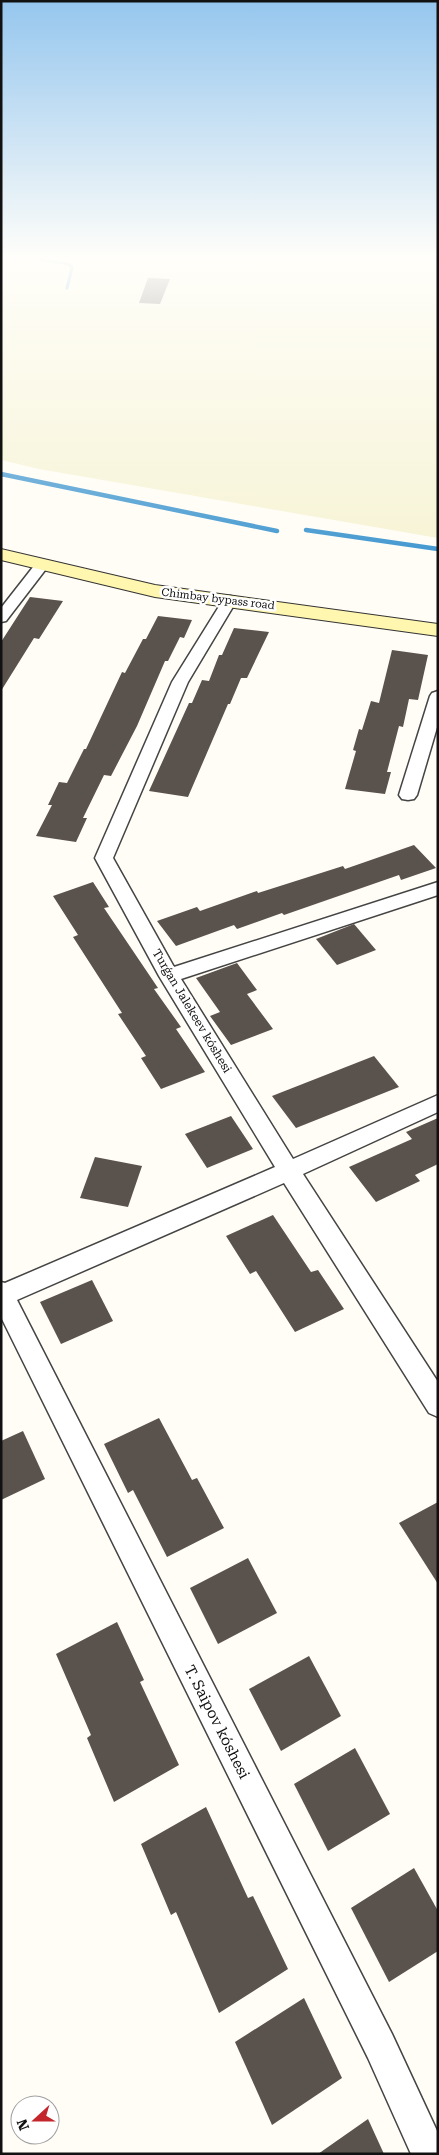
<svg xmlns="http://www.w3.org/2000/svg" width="439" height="2155" font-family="'Roboto Serif',serif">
<rect width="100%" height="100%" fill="#fffdf5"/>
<path fill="#f6f3d4" d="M1,259H433L438,271V538L39,469L1,460Z"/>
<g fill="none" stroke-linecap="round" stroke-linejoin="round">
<g stroke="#3f96cf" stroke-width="3">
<path d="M38,259L69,264L72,268L67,288"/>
<path d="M1,474L4,475"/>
</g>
<g stroke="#3f96cf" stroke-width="4.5">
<path d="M1,474L277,531"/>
<path d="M306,530L438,549"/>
</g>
</g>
<g fill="#5a524d">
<path d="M148,278L170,279L160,304L139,303Z"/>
<path d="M30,597L63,601L39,639L34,638L1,691V642Z"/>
<path d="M158,616L192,620L184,638L180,637L168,661H165L137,726L111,776L104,775L83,818H87L76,842L36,836L52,805H48L59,782L67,783L84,749H86L122,672L125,673L143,639H146Z"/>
<path d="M234,628L269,632L247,678H241L230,704H228L188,797L149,791L189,703H192L202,680L209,681L219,655H222Z"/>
<path d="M392,650L428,655L418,700L409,699L403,727L399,726L387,772H391L385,794L345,789L356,751L353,750L359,729L362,730L371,701L379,703Z"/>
<path d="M414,845L436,868L401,880L399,875L284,915L282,913L237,929L234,925L176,946L157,921L197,907L200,911L257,891L258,893L343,866L345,869Z"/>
<path d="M93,882L109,907L104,908L158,988L154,989L181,1027L176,1029L205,1072L161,1089L141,1058L146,1056L118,1014L122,1013L73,937L78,935L53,896Z"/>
<path d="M354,924L376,950L337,965L316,939Z"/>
<path d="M237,963L257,990L247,994L273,1029L231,1045L210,1016L220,1012L196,978Z"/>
<path d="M374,1056L399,1087L296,1128L272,1096Z"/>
<path d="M231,1116L253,1149L207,1168L185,1134Z"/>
<path d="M438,1118V1164L415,1175L420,1181L376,1202L349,1167L412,1139L406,1132Z"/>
<path d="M95,1157L142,1166L128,1207L80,1198Z"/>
<path d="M273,1215L311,1272L318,1270L344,1309L295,1332L256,1271L250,1274L226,1236Z"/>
<path d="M92,1280L113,1321L61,1344L40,1302Z"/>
<path d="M159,1418L192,1480L197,1478L224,1528L167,1557L133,1490L128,1493L104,1444Z"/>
<path d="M23,1431L45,1479L1,1500V1441Z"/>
<path d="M438,1502V1584L399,1523Z"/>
<path d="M248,1558L277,1613L218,1644L190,1588Z"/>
<path d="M117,1622L144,1680L140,1682L179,1765L114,1802L87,1738L91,1735L56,1654Z"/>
<path d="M309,1656L341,1716L281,1751L249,1689Z"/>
<path d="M355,1748L390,1814L328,1851L294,1784Z"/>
<path d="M206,1807L248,1898L253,1896L288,1969L219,2013L176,1912L171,1915L141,1844Z"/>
<path d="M414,1868L438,1911V1951L389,1982L351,1908Z"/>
<path d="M304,1998L342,2078L272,2125L235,2042Z"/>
<path d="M368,2119L384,2154H318Z"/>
</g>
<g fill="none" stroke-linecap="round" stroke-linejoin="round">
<defs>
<g id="street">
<path d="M42,561L47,562L49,565L6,621L1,622V608L37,562Z"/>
<path d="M230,596L235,597L237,600L188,682L113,858L174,967L438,882V895L181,979L293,1159L438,1095V1112L303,1174L438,1382V1417L429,1413L284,1183L17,1300L392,2034L438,2133V2154H411L368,2058L1,1317V1282L5,1283L275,1167L159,976L95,858L172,682L223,600L225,597Z"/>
<path d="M438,691V724L417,795L414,799L408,800L402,799L399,795L430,696L432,693Z"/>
</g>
<path id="secondary" d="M1,549L155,585L438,624V636L155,597L1,560Z"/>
</defs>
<use href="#street" stroke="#444" stroke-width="3"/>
<use href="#secondary" stroke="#333" stroke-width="2"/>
<use href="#street" fill="#fff" fill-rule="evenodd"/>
<use href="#secondary" fill="#fff6b0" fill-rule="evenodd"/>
</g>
<linearGradient id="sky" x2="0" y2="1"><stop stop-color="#95c6ee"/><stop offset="0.46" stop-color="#fffefa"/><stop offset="1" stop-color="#fffefa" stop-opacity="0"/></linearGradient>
<rect width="439" height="560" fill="url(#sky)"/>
<g text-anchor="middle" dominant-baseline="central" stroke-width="5" stroke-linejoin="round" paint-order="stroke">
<g font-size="11" fill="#111" stroke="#fff">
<text transform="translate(218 599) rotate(7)">Chimbay bypass road</text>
</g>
<g font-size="12" fill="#111" stroke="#fff">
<text transform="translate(192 1011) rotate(59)">Turǵan Jalekeev kóshesi</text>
</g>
<g font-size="15" fill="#111" stroke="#fff">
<text transform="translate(217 1722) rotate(63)">T. Saipov kóshesi</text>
</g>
</g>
<rect width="439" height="2155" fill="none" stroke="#111111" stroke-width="5"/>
<g transform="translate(35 2120) rotate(249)"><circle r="24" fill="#ffffff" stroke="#a0a0a0"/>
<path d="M0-4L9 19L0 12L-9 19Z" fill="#c4262e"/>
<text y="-8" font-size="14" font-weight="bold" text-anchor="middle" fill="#111111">N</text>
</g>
</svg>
